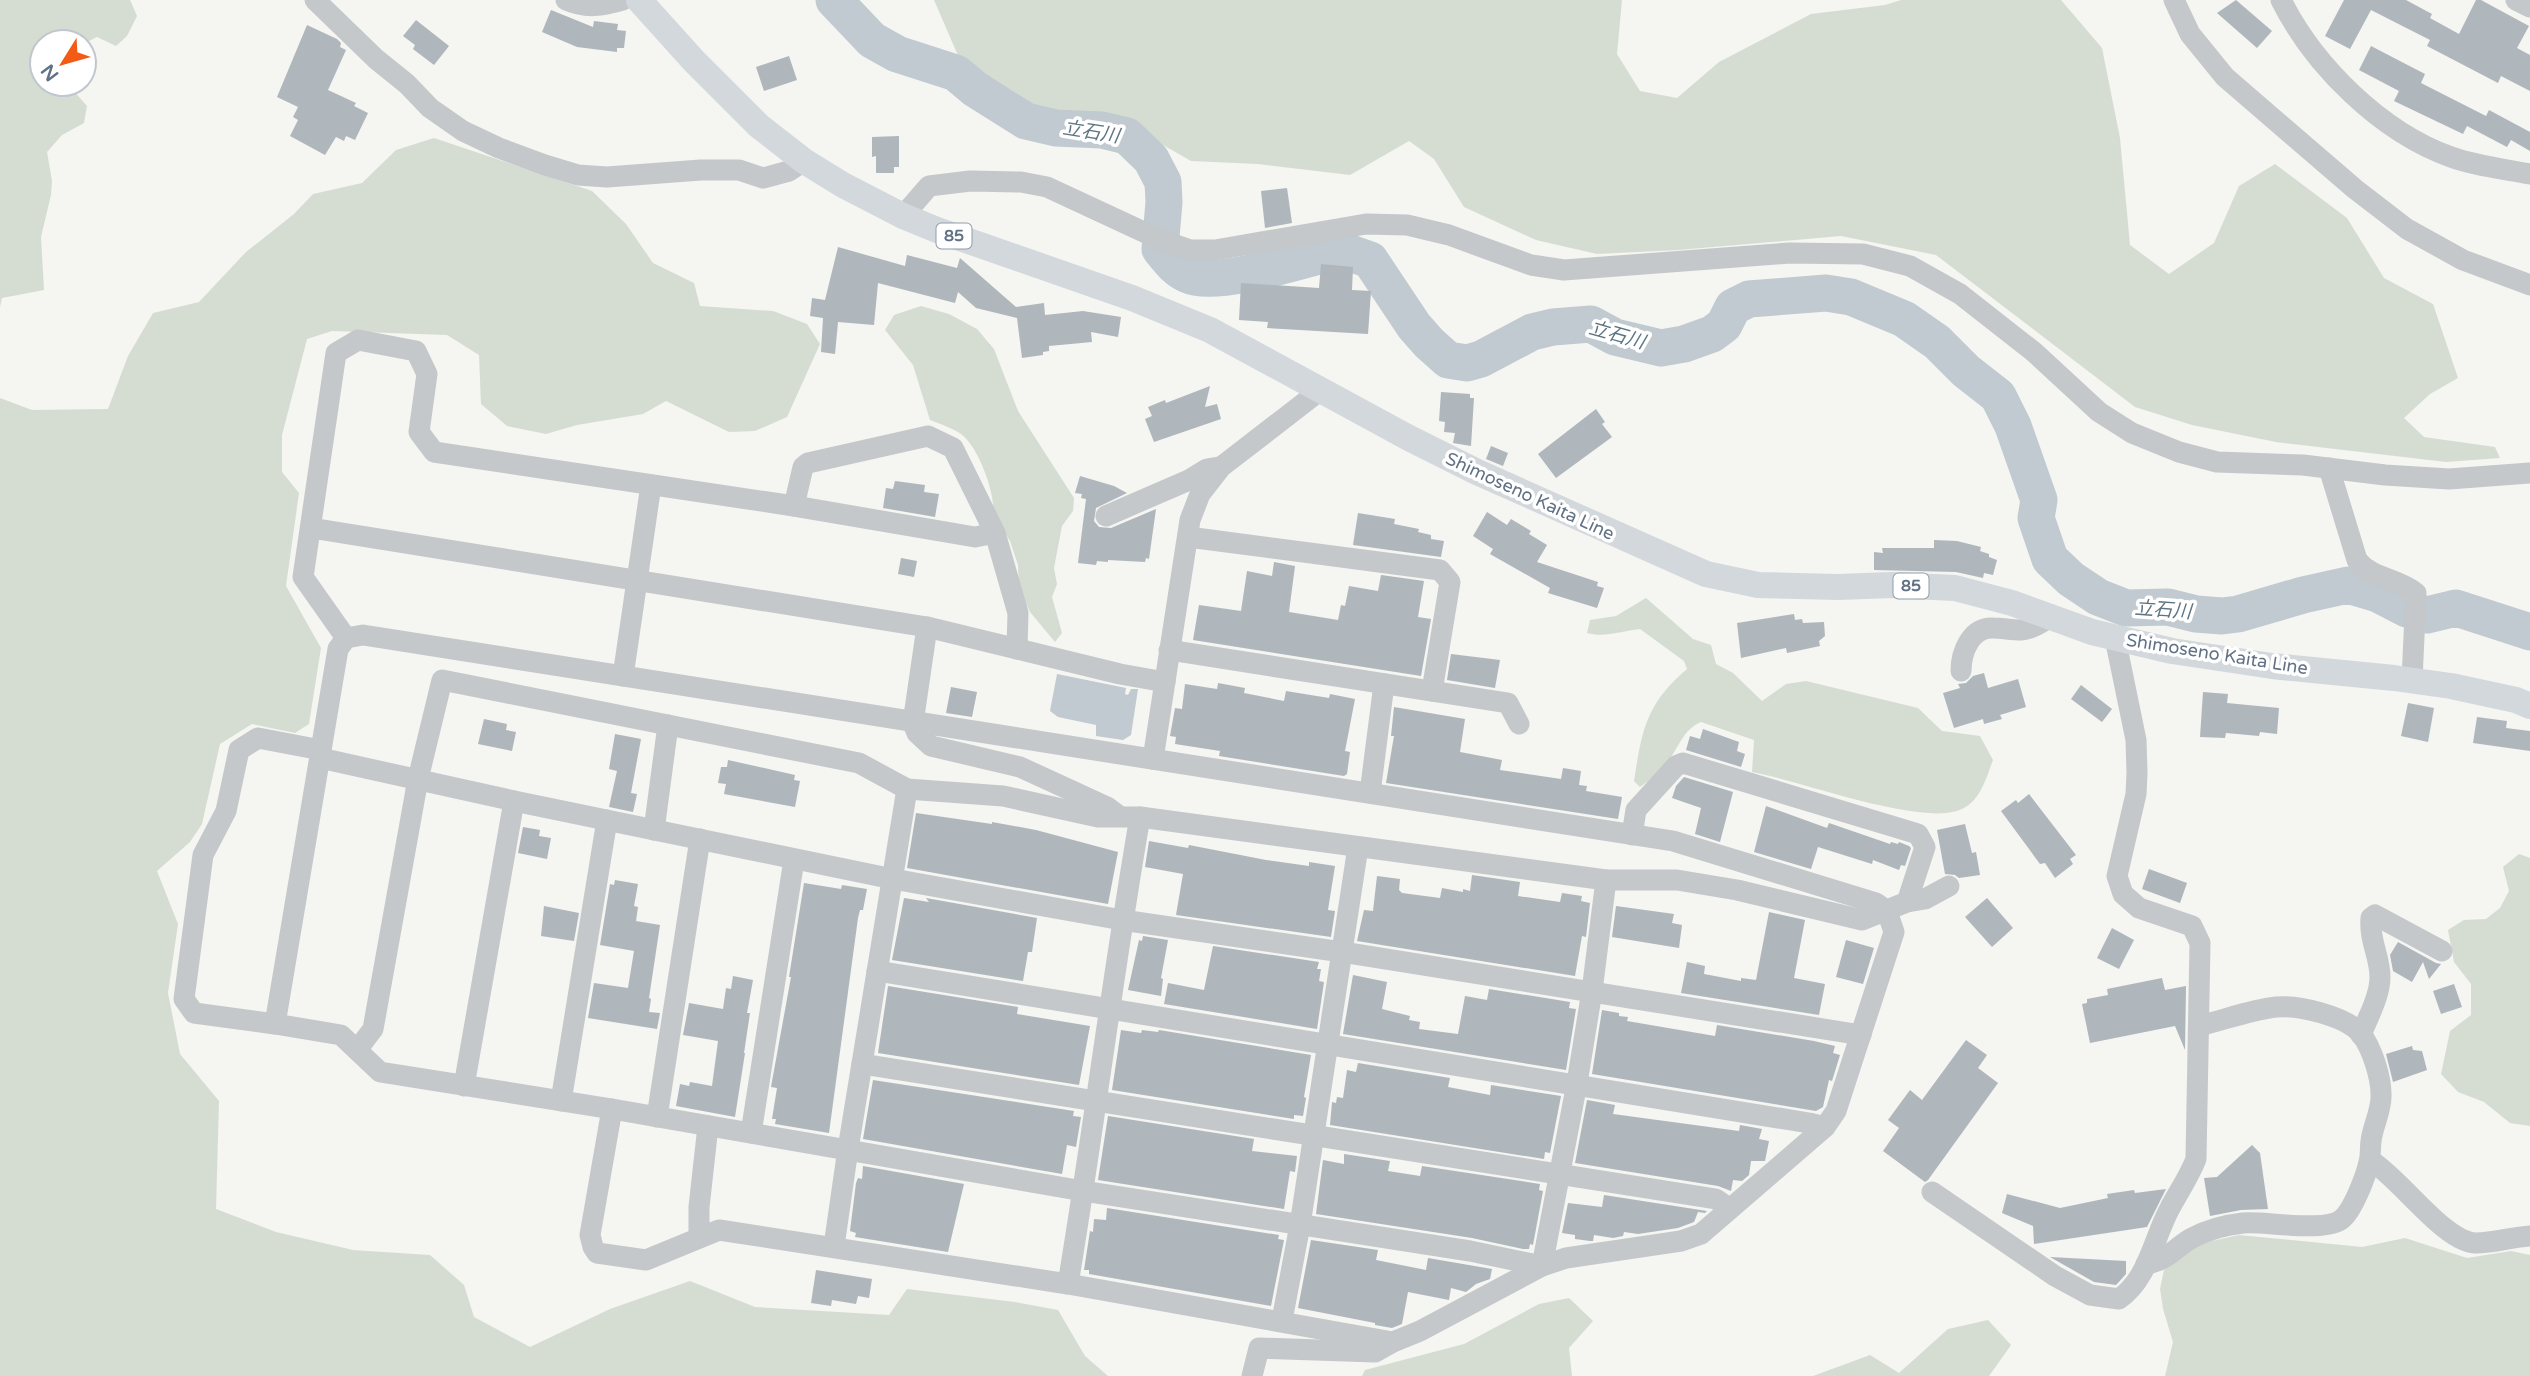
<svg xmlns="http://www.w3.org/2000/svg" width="2530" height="1376" font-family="'Varela Round','Noto Sans JP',sans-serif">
<rect width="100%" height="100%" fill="#f5f5f1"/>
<g fill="#d5ddd2">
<path d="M0,0H130L137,16L127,36L116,46L97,37L89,41L84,49V42H42V84H72V89L87,106L84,123L62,135L47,152L52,181L51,195L41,237L44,290L2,298L0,307Z"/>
<path d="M934,0H1622L1617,54L1640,91L1677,98L1719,62L1811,14L1885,5L1901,0H2061L2102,48L2120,138L2130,245L2169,274L2214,243L2239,186L2275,164L2347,218L2384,278L2433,304L2458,378L2430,394L2404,418L2424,437L2495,447L2500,458L2446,462L2276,442L2192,425L2135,407L1936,255L1841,236L1678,250L1597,254L1536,240L1464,207L1434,159L1409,141L1350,175L1258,164L1191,161L1130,126L1012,101L966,74Z"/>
<path d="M434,138L592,191L626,224L653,263L694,283L700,306L773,311L807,324L820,344L787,417L755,431L729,432L666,401L643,414L577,425L546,434L507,426L481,404L479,355L447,335L332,331L307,339L282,435V472L299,493L286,586L321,648L309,724L295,733L252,724L220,744L202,824L190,842L157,871L178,924L168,993L180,1054L219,1101L216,1209L276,1232L353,1250L430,1255L464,1285L474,1317L530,1347L610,1309L690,1281L755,1307L889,1315L907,1289L1015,1302L1058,1310L1085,1356L1108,1376H0V398L32,410L108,409L128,356L153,313L199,302L246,252L294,214L313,194L362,183L396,150Z"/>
<path d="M921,306L949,314L977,329L994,349L1018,411L1074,498L1073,511L1062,526L1054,568L1057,584L1052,597L1062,633L1055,642L1030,612L1019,588L1018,565L1010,541L993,514C996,494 978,446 961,434C952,428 940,424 930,420L913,365L885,330L894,315Z"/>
<path d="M1646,598L1693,639L1711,645L1716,664L1733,673L1762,701L1786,684L1806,681L1918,708L1942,731L1980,736L1993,760C1986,778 1981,800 1962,809C1924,828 1798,780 1752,772L1754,740L1701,722C1683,730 1680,745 1669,760C1661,772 1651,779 1640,787L1634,781C1642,730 1646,704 1687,669L1684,661L1640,629C1621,631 1605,638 1587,633L1590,620L1616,616Z"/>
<path d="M2519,854L2530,858V1126L2510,1123L2484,1102L2458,1092L2441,1074L2450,1031L2471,1015V984L2454,962L2448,930L2464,920L2486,919L2500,908L2509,891L2503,867Z"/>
<path d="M2239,1235L2362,1247L2405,1238L2467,1258L2511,1251L2530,1255V1376H2165L2173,1342L2163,1309L2160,1289L2164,1270L2198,1244Z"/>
<path d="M1569,1298L1593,1321L1569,1348L1572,1376H1362L1365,1370L1464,1344L1539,1304Z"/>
<path d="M1988,1320L2011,1345L1989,1376H1813L1870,1355L1899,1373L1948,1329Z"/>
</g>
<path fill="#c0cad0" d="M1057,674L1126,688L1125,694L1128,695L1131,689H1138L1131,735L1123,740L1096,736V725L1058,717L1050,711Z"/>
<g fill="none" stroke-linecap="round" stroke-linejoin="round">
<path stroke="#c0cad0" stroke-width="37" d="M834,0L872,40L897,54L956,73L975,89L1026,121L1056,128L1102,130L1127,136L1151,159L1163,182L1164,202L1160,249C1169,260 1175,269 1188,275C1216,288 1302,260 1334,252L1350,253L1370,260L1414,326L1429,343L1448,360L1467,363L1481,359L1532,332L1553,327L1591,324L1615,337L1661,348L1684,344L1712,334L1724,325L1733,307L1749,299L1826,293L1851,297L1904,319L1937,342L1966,371L1998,396L2013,426L2039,500L2036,518L2050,559L2071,579L2098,597L2126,608L2168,607L2196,614L2222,616L2238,614L2303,595L2348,585L2378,594L2407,609L2427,615L2456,608L2530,632"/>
</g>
<g fill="#afb6bc">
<path d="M2236,0L2272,31L2257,48L2217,13Z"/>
<path d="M2344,0H2406L2432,14L2430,18L2459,34L2476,0H2481L2529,26L2517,48L2530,55V91L2501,76L2498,83L2427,46L2430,40L2371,10L2350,49L2325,36Z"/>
<path d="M551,10L593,27L594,21L618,24L617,30L626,31L624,48H617V52L577,47L542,32Z"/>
<path d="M416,20L449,46L434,65L413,49L415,45L403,36Z"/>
<path d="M307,25L337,39L341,43L340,47L346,50L328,90L356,103L354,106L368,113L355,140L346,136L344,141L336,137L325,155L290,136L298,120L293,117L298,107L277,97Z"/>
<path d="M2371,46L2425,74L2421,83L2486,116L2489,110L2530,132V151L2511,140L2507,147L2467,126L2463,134L2394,101L2399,91L2359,70Z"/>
<path d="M789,56L797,80L764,91L756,67Z"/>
<path d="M899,136V167H894V173H876V156L872,157V137Z"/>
<path d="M1287,188L1292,223L1265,228L1261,191Z"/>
<path d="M838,247L905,266L907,255L957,268L960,258L1016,307L1044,303L1045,315L1083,311L1121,317L1118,337L1091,332L1092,342L1049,346V351L1043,352V355L1022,358L1017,318L976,308L958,292L955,303L878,283L874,325L838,322L835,354L821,352L823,318L810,316L812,298L825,300Z"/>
<path d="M1321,264L1353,267L1352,290L1371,291L1368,334L1267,328L1268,322L1239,320L1241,283L1319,288Z"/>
<path d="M1210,386L1205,407L1217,404L1221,419L1154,442L1145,419L1152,416L1148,407L1165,400L1166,403Z"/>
<path d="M1441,392L1470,394V398H1474L1471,446L1453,443L1455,433L1444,432L1445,422L1439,421Z"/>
<path d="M1596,409L1605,422L1602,424L1612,437L1556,478L1538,454Z"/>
<path d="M1491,446L1508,453L1503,466L1486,459Z"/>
<path d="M1080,476L1114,486L1127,493L1096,508L1094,521L1099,527L1111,528L1156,509L1149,559L1146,558L1145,562L1108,560V562L1097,561L1096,565L1078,563L1086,499L1081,498L1082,494L1075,493Z"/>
<path d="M895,481L925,485L924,492L939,494L935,517L883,508L886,488L893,489Z"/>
<path d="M1487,512L1507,525L1511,519L1531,531L1529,534L1547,545L1537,562L1598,582L1597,586L1604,588L1597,608L1548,593L1550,588L1490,554L1493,549L1473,536Z"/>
<path d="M1358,513L1395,519L1394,524L1419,529L1418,532L1431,535V539L1444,541L1441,557L1353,545Z"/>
<path d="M1934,540L1957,541L1981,547L1980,551L1989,554V557L1997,560L1993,575L1984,573L1983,578L1956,572L1874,570V552L1883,553L1882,548H1934Z"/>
<path d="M901,558L917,561L914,577L898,574Z"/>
<path d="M1274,562L1295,566L1289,612L1338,620L1341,605L1345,606L1349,586L1378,591L1381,575L1424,581L1418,617L1431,619L1421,676L1193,640L1199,605L1241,611L1247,571L1272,576Z"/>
<path d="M1794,614L1795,620L1802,619L1803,623L1824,622L1825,636L1819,641L1820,646L1787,653L1786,648L1741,658L1737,623Z"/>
<path d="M1451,654L1500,660L1495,688L1447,680Z"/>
<path d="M1984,673L1988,688L2018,679L2026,707L2000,715L2002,719L1984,724L1983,719L1954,728L1943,693L1960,688L1958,684L1966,683L1973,676Z"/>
<path d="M1218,683L1245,688L1244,693L1284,701L1286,691L1329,698L1330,694L1355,699L1345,751L1350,752L1347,774L1344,776L1219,756L1220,751L1175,744L1176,737L1170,736L1175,708L1182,709L1185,684L1217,689Z"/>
<path d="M2081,685L2112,709L2102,722L2071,699Z"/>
<path d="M951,687L977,692L972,717L946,713Z"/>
<path d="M2203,692L2228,694L2227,703L2279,708L2277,734L2260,732L2259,736L2226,733L2225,738L2200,737Z"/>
<path d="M2408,703L2434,708L2428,742L2401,736Z"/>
<path d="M1394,707L1465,719L1460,752L1502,760L1500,770L1561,779L1563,768L1581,771L1579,785L1587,786L1586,791L1622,797L1618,819L1386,783L1394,736H1391Z"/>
<path d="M2477,717L2507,721L2506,728L2530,731V751L2473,743Z"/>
<path d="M484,719L507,724L506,730L516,732L512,751L478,744Z"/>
<path d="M1703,729L1739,742L1737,751L1745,754L1741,767L1686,750L1690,736L1700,739Z"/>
<path d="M615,734L641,739L631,793L637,794L633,812L609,807L617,771L609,769Z"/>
<path d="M728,760L795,775L794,780L800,781L795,807L724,794L726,784L718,783L721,767H727Z"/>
<path d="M1684,777L1733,792L1720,842L1695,834L1701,808L1672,798L1676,786Z"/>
<path d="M2029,794L2076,855L2070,859L2073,864L2055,878L2045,863L2040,864L2001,811L2016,800L2018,803Z"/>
<path d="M1766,806L1827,828L1829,823L1890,844L1891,842L1898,844L1899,842L1909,846L1911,848L1905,866L1901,865L1899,870L1873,860L1872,864L1818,847L1811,869L1754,852Z"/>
<path d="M916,813L992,824V822L1036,830L1118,852L1108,904L907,868Z"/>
<path d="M1965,824L1972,853L1976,852L1980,875L1959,878L1955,875L1945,874L1937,830Z"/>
<path d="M523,827L540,830L539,836L551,838L547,859L518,853Z"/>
<path d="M1149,841L1188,848L1189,845L1266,860L1309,866V862L1335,866L1328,910L1335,911L1331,937L1176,915L1183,874L1145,867Z"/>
<path d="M2149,869L2187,883L2180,903L2142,889Z"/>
<path d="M1472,875L1520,882L1518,896L1560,902L1562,893L1582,896L1581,901L1590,903L1586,937L1582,936L1575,976L1357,941L1364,910L1373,911L1377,876L1400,879L1399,890L1402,893L1440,898L1442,888L1463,892V889L1470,891Z"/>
<path d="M615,880L638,884L634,906L638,907L636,921L660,925L649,998L651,999L649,1012L660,1013L657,1029L588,1018L594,983L628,988L634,951L600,945L610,884L614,885Z"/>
<path d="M804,883L841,889L842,885L867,889L863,910H860L858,918L829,1133L775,1124L776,1119H772L777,1088L771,1087L791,977H789Z"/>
<path d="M904,898L929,902L926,898L1037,918L1032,952H1028L1023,981L892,960Z"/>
<path d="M1987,898L2013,928L1992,947L1965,917Z"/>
<path d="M544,906L579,913L574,941L541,936Z"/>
<path d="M1616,906L1674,914L1672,923L1682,925L1679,948L1612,937Z"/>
<path d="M1769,912L1805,920L1794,978L1825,984L1819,1015L1681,993L1687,962L1705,966L1704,974L1741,981V978L1756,980Z"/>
<path d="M2112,928L2134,940L2119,969L2097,958Z"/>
<path d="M1143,936L1168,940L1161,978L1163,979L1161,996L1128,990L1139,940L1142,941Z"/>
<path d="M1846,940L1874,948L1863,984L1836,977Z"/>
<path d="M2398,942L2436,963L2441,964L2429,979L2423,962L2412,982L2393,971L2390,955Z"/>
<path d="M1213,946L1319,962L1317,969H1321L1319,981L1324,982L1317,1029L1164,1004L1168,983L1204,990Z"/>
<path d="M1353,975L1387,982L1382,1009L1410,1016L1409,1020L1420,1022L1419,1029L1458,1034L1465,996L1487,1000L1489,989L1570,1002L1569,1008L1576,1009L1566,1070L1343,1034Z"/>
<path d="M733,976L753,980L747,1013H750L744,1053H745L735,1117L676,1106L680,1084L689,1086L690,1082L712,1086L718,1041L683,1035L689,1003L723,1009L726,988L731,989Z"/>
<path d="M2162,978L2165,990L2186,986L2185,1050L2175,1026L2090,1043L2082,1004L2087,1003V999L2108,995L2107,989Z"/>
<path d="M2454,984L2462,1007L2441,1014L2433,991Z"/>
<path d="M888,986L1018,1007L1017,1014L1090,1026L1079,1085L878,1053Z"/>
<path d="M1602,1010L1619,1013V1016L1628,1017L1627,1021L1715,1036L1717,1025L1814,1041L1835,1046L1833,1053L1840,1055L1832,1081L1829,1080L1823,1107L1816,1111L1592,1074Z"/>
<path d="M1121,1030L1141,1033L1142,1030L1158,1032L1159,1030L1311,1055L1304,1097L1306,1098L1303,1116L1294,1115V1119L1112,1090Z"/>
<path d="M1966,1040L1987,1055L1978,1068L1998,1083L1928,1180L1925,1182L1883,1151L1899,1128L1888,1120L1910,1090L1922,1100Z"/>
<path d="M2412,1046L2413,1050L2422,1051L2427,1070L2393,1082L2386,1054Z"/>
<path d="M1358,1063L1450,1078L1448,1087L1490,1095L1491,1085L1561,1096L1550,1153L1545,1152L1544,1159L1330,1125L1332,1102L1336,1103L1337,1097L1343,1098L1347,1070L1356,1072Z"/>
<path d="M873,1080L1074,1111L1073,1116L1081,1117L1076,1147L1067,1145L1062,1174L863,1139Z"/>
<path d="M1587,1100L1615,1105L1613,1114L1739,1131L1740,1125L1762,1129L1759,1139L1769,1141L1765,1161H1751L1749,1175L1742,1181L1733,1180L1731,1191L1718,1186L1575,1163Z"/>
<path d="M1108,1116L1254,1139L1252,1151L1297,1156L1295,1172L1290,1171L1284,1209L1098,1180Z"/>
<path d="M2252,1145L2260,1153L2268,1209L2241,1210L2210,1216L2204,1178L2217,1177Z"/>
<path d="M1344,1154L1390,1161L1388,1171L1420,1176L1422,1166L1540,1184L1539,1190L1543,1191L1533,1245L1530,1244L1529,1249H1523L1472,1238L1316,1214L1323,1160L1344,1164Z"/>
<path d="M863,1166L964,1184L948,1252L855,1237L856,1233L850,1231L856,1183L858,1178L862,1179Z"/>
<path d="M2166,1189L2147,1227L2034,1244L2033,1226L2002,1213L2007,1194L2060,1208L2108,1198L2107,1194L2134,1190L2135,1193Z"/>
<path d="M1604,1195L1707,1211L1705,1213L1698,1212L1694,1222L1678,1228L1638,1234L1624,1232L1623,1236L1613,1238L1594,1235L1593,1241H1590L1575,1239V1235L1562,1233L1568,1203L1602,1207Z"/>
<path d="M1107,1208L1279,1235L1278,1239L1284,1240L1271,1306L1089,1274V1270H1084L1090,1231L1093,1232L1094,1219L1106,1220Z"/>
<path d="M1311,1240L1378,1250L1376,1260L1426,1270L1428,1258L1492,1269L1490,1279L1476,1284L1466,1292L1451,1288L1449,1300L1408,1292L1402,1324L1392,1328L1375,1325V1323L1298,1308Z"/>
<path d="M2050,1257L2126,1261V1274L2116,1285L2094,1282Z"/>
<path d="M816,1270L872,1279L869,1298L858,1296L856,1304L832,1300L831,1306L811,1303Z"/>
</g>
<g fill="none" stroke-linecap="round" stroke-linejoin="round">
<g stroke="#c4c8cb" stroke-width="21">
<path d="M315,0L376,59L407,84L430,108L463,131L499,148L545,165L578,175L607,177L701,170H739L763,178L789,171L804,161"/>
<path d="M566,0C586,9 603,6 623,0"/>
<path d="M2174,0L2190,34L2225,77L2355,189L2407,229L2463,260L2530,285"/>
<path d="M2281,0C2314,66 2381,132 2451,157C2476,166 2504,169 2530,174"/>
<path d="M2516,0L2530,7"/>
<path d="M903,216L929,186L970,181L1021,182L1047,187L1161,240L1190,250H1215L1366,224L1407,225L1449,235L1531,265L1564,270L1790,253L1863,254L1910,266L1960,294L2034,352L2099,412L2132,433L2179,452L2217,462L2303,465L2385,475L2449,479L2530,473"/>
<path d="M2329,468L2357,560C2372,579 2398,578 2416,593L2412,680"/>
<path d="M794,506L803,467L808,463L928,436L953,448L995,533L1018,613L1017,649"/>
<path d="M1106,516L1189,480L1207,469L1219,467"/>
<path d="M311,528L927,627L1120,674L1165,682"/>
<path d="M1188,537L1440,570L1450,582L1432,691"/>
<path d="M927,627L913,723L917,733L931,746L1020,767L1107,807L1119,816"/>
<path d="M363,635L1673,841L1876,903L1887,911L1894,932L1836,1111L1825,1127L1701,1234L1681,1241L1566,1258L1542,1266L1420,1331L1393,1342L1068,1284L719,1230L646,1260L597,1253L593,1247L590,1235L612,1109L380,1072L341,1035L275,1024L338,649L346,638Z"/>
<path d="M346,638L303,577L336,353L358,340L416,351L427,374L419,432L434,452L794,506L975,537L995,533"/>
<path d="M1169,650L1508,703L1519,724"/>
<path d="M1961,671C1961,652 1971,627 1993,628C2002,628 2011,630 2021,630C2032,629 2041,623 2050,617"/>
<path d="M623,676L651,485"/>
<path d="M320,758L514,801L893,879L1122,920L1342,952L1861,1035"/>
<path d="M1153,759L1190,520L1200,494L1221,467L1322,389"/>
<path d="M1370,793L1384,684"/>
<path d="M654,830L668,725"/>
<path d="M1907,902L1925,899L1949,886"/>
<path d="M877,971L1809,1123L1825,1127"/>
<path d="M275,1024L194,1013L184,999L203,855L226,811L239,750L258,738L321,750"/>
<path d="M2361,1035C2368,1017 2380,996 2380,977C2380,956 2369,941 2371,918L2375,915L2442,951"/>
<path d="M357,1050L373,1029L418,779L442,680L859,763L907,789L1003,796L1098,817H1140L1606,880H1677L1737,890L1862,920L1907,902L1925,847L1918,834L1683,763L1676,766L1636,810L1632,835"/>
<path d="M862,1064L1716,1199L1730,1209"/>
<path d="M464,1086L514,801"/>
<path d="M561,1101L607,820"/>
<path d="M612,1109L1083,1191L1470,1251L1542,1266L1577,1083L1592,991L1606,880"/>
<path d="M657,1117L700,839"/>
<path d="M751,1133L794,860"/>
<path d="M2370,1160C2400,1178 2445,1243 2476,1243C2494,1243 2512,1237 2530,1236"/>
<path d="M1932,1192L2055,1276L2090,1295L2119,1299C2149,1278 2153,1239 2170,1208C2179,1191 2189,1177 2196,1159L2200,943L2192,926L2139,908L2123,894L2117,876L2136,794L2137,773L2136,740L2115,638"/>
<path d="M699,1237V1207L708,1126"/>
<path d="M834,1246L848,1149L907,789"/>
<path d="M2146,1264C2169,1260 2174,1248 2192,1238C2207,1230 2225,1225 2243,1223C2267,1221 2325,1233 2342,1219C2353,1210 2366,1176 2369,1162C2371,1155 2370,1148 2371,1141C2373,1125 2382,1110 2381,1094C2381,1077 2372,1048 2361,1034C2346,1016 2299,1005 2276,1007C2250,1010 2224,1020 2199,1026"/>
<path d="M1068,1284C1094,1128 1113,972 1140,817"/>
<path d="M1282,1320L1300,1225L1358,847"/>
<path d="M1252,1376L1259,1348L1375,1352L1391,1343"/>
</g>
<path stroke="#d3d8dd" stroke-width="26" d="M639,0L694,61L759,126L804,161L843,185L903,216L937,230L1132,298L1210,330L1409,438L1477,472L1706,574L1758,585L1838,587L1892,585L1955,588L2012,603L2092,632L2172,651L2272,666L2394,678L2451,686L2516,700L2530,706"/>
</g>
<g text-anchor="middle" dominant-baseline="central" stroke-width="7" stroke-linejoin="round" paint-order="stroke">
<g fill="#fff" stroke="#919caa" stroke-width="2">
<rect x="936.5" y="223.5" width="35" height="25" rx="5"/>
<rect x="1893.5" y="573.5" width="35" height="25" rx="5"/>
</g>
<g font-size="16" font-weight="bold" fill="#627285">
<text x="954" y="236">85</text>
<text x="1911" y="586">85</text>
</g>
<g font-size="18" fill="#627285" stroke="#fff">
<text transform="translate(1530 496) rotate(25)">Shimoseno Kaita Line</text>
<text transform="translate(2217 654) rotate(9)">Shimoseno Kaita Line</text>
</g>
<g font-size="19" font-style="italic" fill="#5d7582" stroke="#fff">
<text transform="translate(1091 132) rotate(9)">立石川</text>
<text transform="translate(1617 335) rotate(16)">立石川</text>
<text transform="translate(2163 610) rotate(4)">立石川</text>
</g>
</g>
<g transform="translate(63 63) rotate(233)"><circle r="33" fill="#ffffff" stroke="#c0c7ce" stroke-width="2"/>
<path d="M0-5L12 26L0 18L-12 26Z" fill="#f25a15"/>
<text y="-10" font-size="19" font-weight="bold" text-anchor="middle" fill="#627285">N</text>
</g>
</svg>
